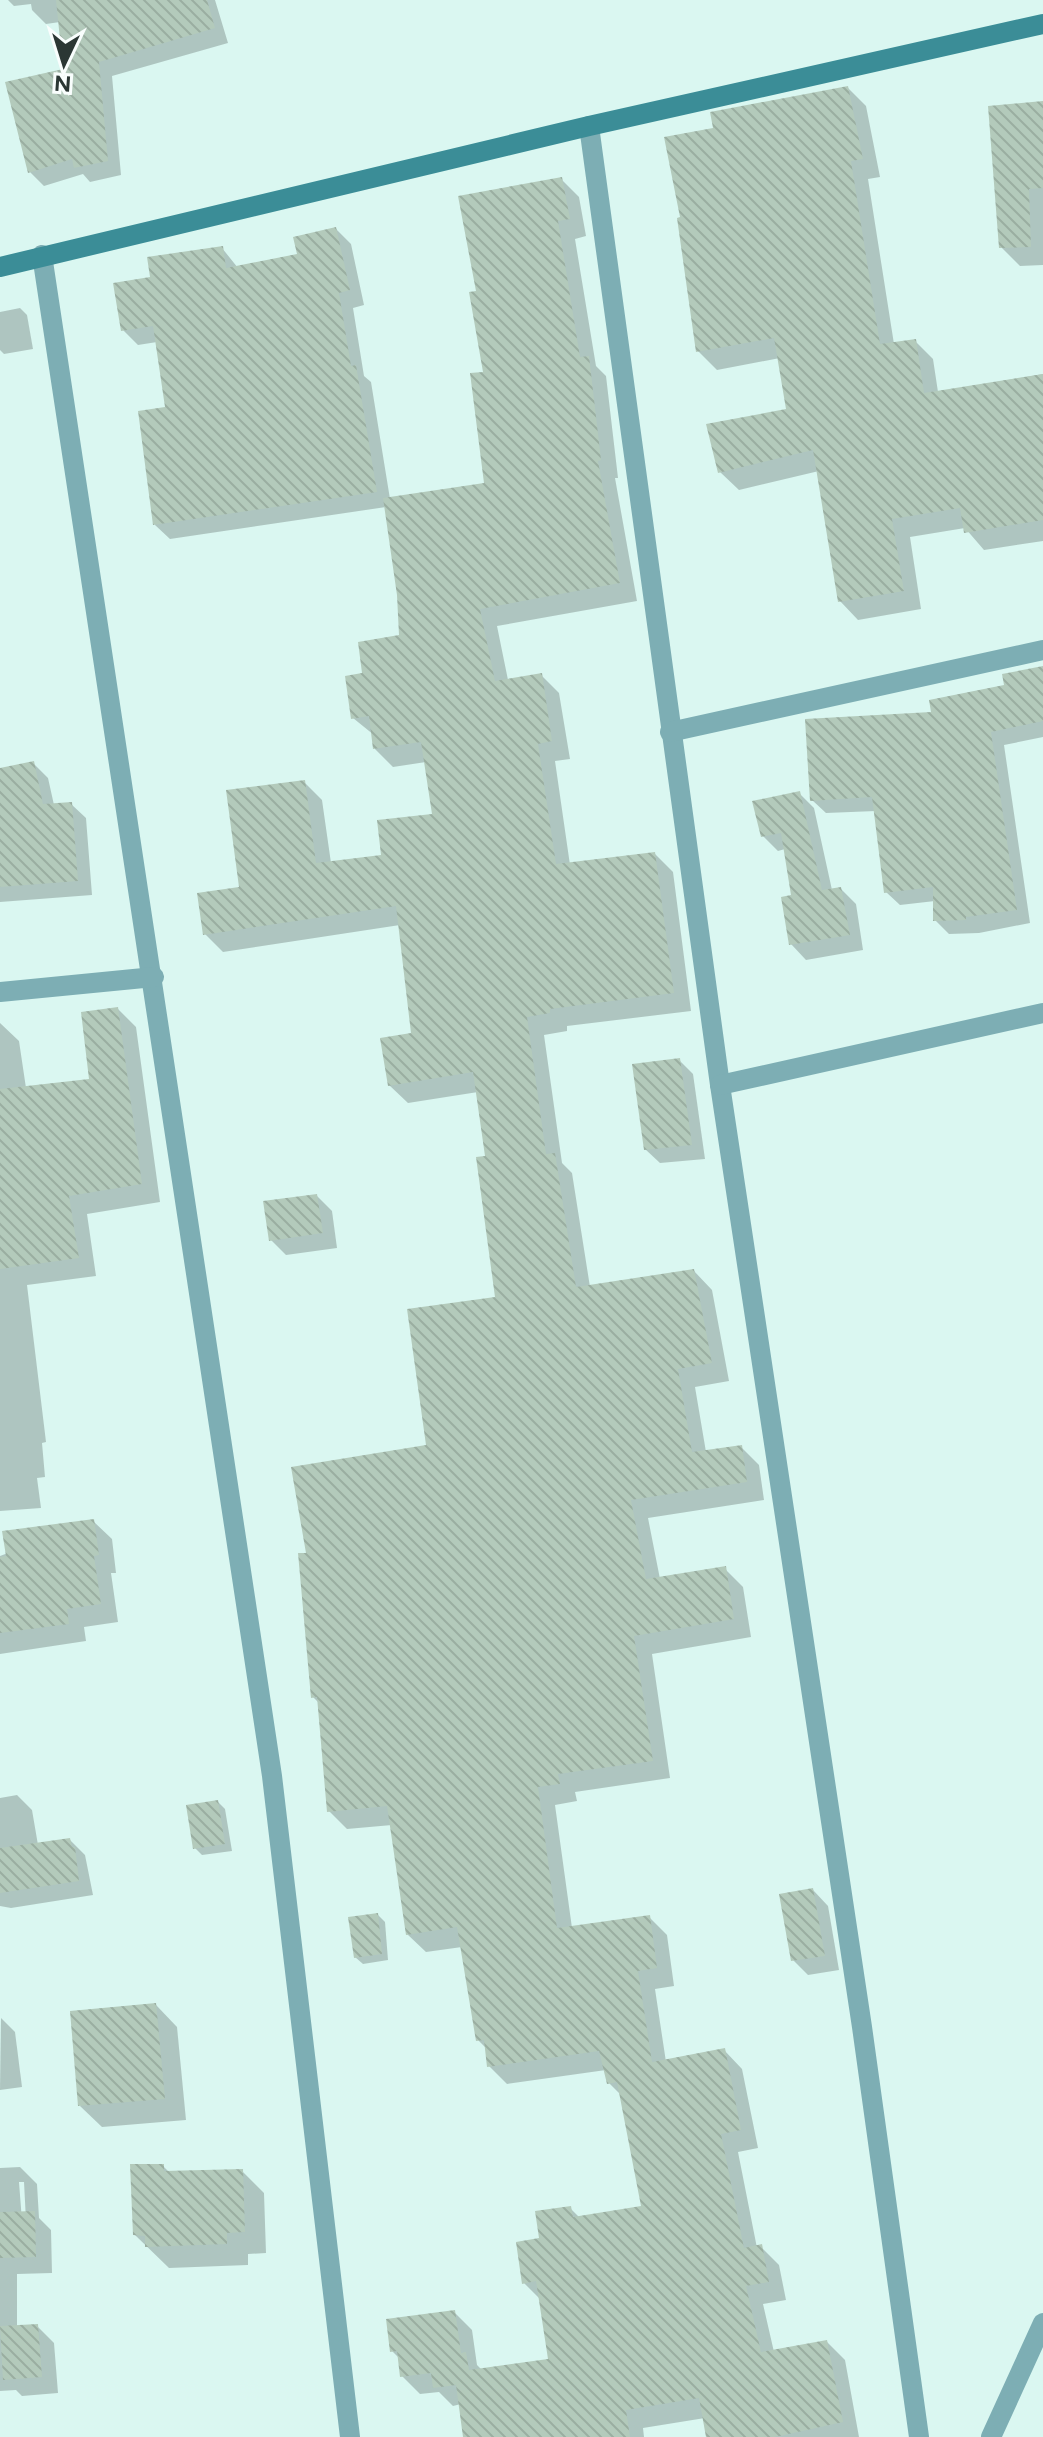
<svg xmlns="http://www.w3.org/2000/svg" width="1043" height="2437" font-family="Figtree,sans-serif">
<defs>
<pattern id="building-back-hatch" width="6" height="6" patternUnits="userSpaceOnUse" patternTransform="scale(2)"><rect width="6" height="6" fill="#b3cabb"/><path d="M-1 5l2 2M0 0l6 6M5-1l2 2" fill="none" stroke="#9aaea1"/></pattern>
</defs>
<rect width="100%" height="100%" fill="#daf7f1"/>
<g fill="#0003" fill-rule="evenodd">
<path d="M8,0H215L228,43L112,76L121,175L90,182L83,174L44,186L30,172L65,70L60,22L46,24L32,10L31,4L14,6Z"/>
<path d="M848,88L866,106L880,177L868,179L894,344L915,341L933,359L938,392L1043,374V541L984,550L965,528L910,537L921,609L858,620L840,601L819,471L739,490L720,472L789,410L780,358L717,370L698,351L716,129Z"/>
<path d="M1043,103V265L1020,266L1001,247Z"/>
<path d="M561,179L579,197L586,236L575,239L596,366L606,376L618,478H615L637,601L497,626L508,680L541,675L559,693L570,759L555,761L570,865L655,854L673,872L691,1011L567,1026V1031L544,1035L562,1163L572,1173L590,1287L694,1271L712,1290L729,1381L695,1387L706,1452L741,1447L759,1465L764,1500L648,1518L660,1579L725,1569L743,1587L751,1637L652,1654L670,1778L575,1792L577,1801L555,1805L572,1928L649,1917L667,1935L674,1986L655,1989L666,2062L724,2050L742,2069L758,2148L738,2152L757,2248L761,2247L779,2265L786,2300L763,2304L774,2352L827,2342L845,2360L859,2437H708L705,2418L643,2428L644,2437H465L461,2404L453,2406L439,2392L420,2394L402,2376L400,2359L392,2351L454,2312L472,2330L477,2365L482,2370L551,2361L541,2300L524,2283L541,2240L570,2208L580,2218L644,2207L622,2096L609,2083L606,2070L507,2084L489,2066L487,2049L478,2040L462,1947L426,1952L407,1934L392,1825L347,1829L329,1811L319,1703L313,1697L308,1555L428,1447L497,1299L487,1157L478,1092L408,1103L389,1085L413,1035L400,925L223,952L205,934L241,888L304,782L322,800L331,863L384,857L434,816L426,762L393,767L375,749L374,735L353,718L365,675L401,637L399,594L386,507L170,539L155,525L168,409L157,342L138,345L123,330L152,278L222,248L238,268L300,256L336,229L351,244L364,305L353,308L364,376L371,382L390,499L486,484V374L478,293Z"/>
<path d="M20,308L27,315L33,349L4,354L0,350V312Z"/>
<path d="M1043,668V737L1004,745L1030,923L979,933L949,934L935,920V901L900,905L886,892L876,811L826,813L812,800L933,714L1007,686Z"/>
<path d="M34,764L48,778L54,805L71,804L86,818L92,895L0,902V770Z"/>
<path d="M799,793L814,808L832,890L841,889L856,904L863,950L806,960L791,944L794,897L785,849L778,851L763,836Z"/>
<path d="M118,1009L136,1027L160,1202L87,1214L96,1276L27,1285L46,1442L42,1443L45,1477L37,1478L41,1508L0,1511V1023L19,1041L26,1088L91,1081Z"/>
<path d="M679,1060L693,1074L705,1159L660,1163L645,1149Z"/>
<path d="M317,1196L332,1211L337,1248L286,1255L271,1240Z"/>
<path d="M93,1521L112,1539L116,1573H111L118,1622L84,1627L86,1641L0,1654V1556Z"/>
<path d="M17,1795L32,1810L38,1845L70,1840L85,1855L93,1895L11,1908L0,1906V1798Z"/>
<path d="M218,1802L225,1809L232,1851L202,1855L195,1848Z"/>
<path d="M813,1890L828,1906L839,1970L808,1975L793,1960Z"/>
<path d="M378,1915L385,1922L388,1960L363,1964L355,1957Z"/>
<path d="M156,2005L177,2027L186,2120L102,2127L80,2106Z"/>
<path d="M1,2018L15,2032L22,2087L0,2090Z"/>
<path d="M163,2166L170,2173L242,2171L264,2193L266,2253L248,2254V2265L169,2268L135,2235Z"/>
<path d="M20,2167L37,2184L39,2218L51,2230L52,2273L17,2274V2327L37,2326L54,2343L58,2393L22,2396L16,2390L0,2391V2168ZM19,2182H24L26,2221H22Z"/>
</g>
<g fill="url(#building-back-hatch)">
<path d="M56,0H207L215,28L99,62L108,161L74,168L72,159L28,173L5,82L63,69Z"/>
<path d="M848,86L863,159L851,161L880,344L916,339L924,393L1043,374V520L964,533L960,508L892,519L904,591L838,602L813,450L718,473L706,424L786,409L774,338L696,352L677,218L680,217L664,137L713,128L710,112Z"/>
<path d="M1043,101V188L1029,189L1031,247L999,248L988,106Z"/>
<path d="M562,177L570,219L558,221L580,357L589,356L601,460L598,461L620,583L480,609L495,681L542,673L552,741L538,744L556,864L655,852L674,993L550,1009V1013L527,1017L546,1154L555,1153L576,1287L694,1269L712,1363L678,1369L692,1452L742,1445L747,1482L631,1500L646,1579L726,1566L734,1619L634,1636L653,1761L558,1774L560,1784L538,1787L557,1928L650,1915L657,1968L638,1971L652,2062L725,2048L741,2130L721,2134L744,2248L762,2244L769,2282L746,2286L761,2352L827,2340L843,2422L775,2437H706L699,2398L626,2410L630,2437H463L456,2385L433,2388L431,2373L400,2377L397,2351L390,2352L386,2319L455,2310L461,2353L466,2352L469,2370L548,2359L536,2281L522,2284L516,2242L539,2238L535,2211L571,2206L573,2217L641,2206L617,2082L607,2084L599,2051L487,2067L484,2040L476,2041L457,1927L406,1935L387,1806L327,1812L317,1697L311,1698L298,1553H306L291,1467L426,1445L407,1309L495,1297L476,1157L485,1156L473,1072L388,1086L380,1038L411,1033L396,906L203,935L197,893L239,887L226,790L305,780L316,863L381,855L377,820L432,814L421,742L373,749L369,716L351,719L345,676L362,673L358,642L399,635L397,595L383,498L484,483L470,373L483,372L469,292L476,291L458,196Z"/>
<path d="M336,227L350,290L339,293L351,366L356,365L377,492L153,525L138,411L165,407L153,326L121,331L113,283L150,277L147,257L223,246L226,268L297,254L293,237Z"/>
<path d="M1043,666V721L991,732L1017,910L966,917V920L933,921V887L884,893L872,797L810,801L805,719L931,712L929,700L1004,685L1002,674Z"/>
<path d="M34,761L43,804L72,802L78,881L0,887V768Z"/>
<path d="M800,791L822,890L841,887L850,935L789,945L781,897L791,895L781,833L761,837L752,801Z"/>
<path d="M118,1007L142,1184L69,1196L79,1258L0,1269V1089L89,1079L81,1012Z"/>
<path d="M680,1058L692,1145L644,1150L632,1064Z"/>
<path d="M317,1194L323,1233L269,1241L263,1201Z"/>
<path d="M94,1519L99,1555L94,1556L101,1604L67,1609L69,1624L0,1633V1557L6,1556L2,1531Z"/>
<path d="M218,1800L225,1844L193,1849L186,1805Z"/>
<path d="M70,1838L72,1847H75L79,1881L0,1893V1848Z"/>
<path d="M813,1888L825,1956L791,1961L779,1894Z"/>
<path d="M378,1913L382,1954L354,1958L348,1917Z"/>
<path d="M156,2003L165,2099L78,2106L70,2011Z"/>
<path d="M130,2164H164V2171L243,2169L245,2232L227,2233V2244L145,2247V2236L133,2235Z"/>
<path d="M35,2211L36,2257L0,2258V2212Z"/>
<path d="M38,2324L42,2377L3,2380L0,2326Z"/>
</g>
<g fill="none" stroke-linecap="round" stroke-linejoin="round">
<g stroke="#7daeb4" stroke-width="20">
<path d="M589,126L720,1085L862,2027L919,2437"/>
<path d="M42,255L272,1776L350,2437"/>
<path d="M670,732L1043,650"/>
<path d="M0,992L154,977"/>
<path d="M720,1085L1043,1013"/>
<path d="M991,2437L1043,2323"/>
</g>
<path stroke="#3b8d97" stroke-width="20" d="M0,267L589,126L1043,24"/>
</g>
<g transform="translate(64 64) rotate(184)" stroke="#f9fefd" stroke-width="6" paint-order="stroke">
<path d="M0-6L14 30L0 20L-14 30Z" fill="#2b3734"/>
<text y="-12" font-size="22" font-weight="bold" text-anchor="middle" fill="#2b3734">N</text>
</g>
</svg>
